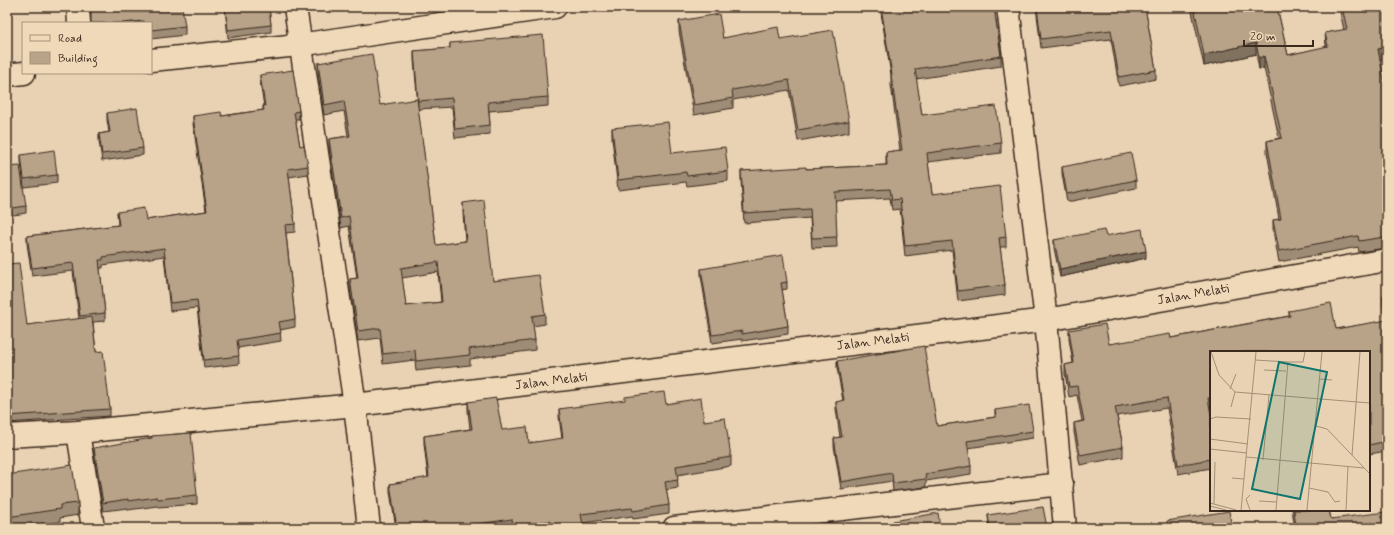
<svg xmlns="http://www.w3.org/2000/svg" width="1394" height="535" font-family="Mynerve,sans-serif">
<rect width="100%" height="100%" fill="#e9d2b3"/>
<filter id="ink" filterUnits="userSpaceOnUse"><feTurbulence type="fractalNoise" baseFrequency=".025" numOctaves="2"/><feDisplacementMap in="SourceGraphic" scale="8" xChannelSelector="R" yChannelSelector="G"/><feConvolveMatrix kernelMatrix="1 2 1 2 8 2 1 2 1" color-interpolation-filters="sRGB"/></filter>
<g filter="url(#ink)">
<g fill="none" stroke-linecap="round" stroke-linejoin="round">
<defs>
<g id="minor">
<path d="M78,7L79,23"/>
<path d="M295,7L355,405L369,528"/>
<path d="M1008,7L1046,320L1065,528"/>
<path d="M151,60L299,45L555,7"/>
<path d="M7,75L24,73"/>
<path d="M78,432L93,528"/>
<path id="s1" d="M7,436L78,432L355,405L1046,320L1387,260"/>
<path d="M674,528L1062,484"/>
</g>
</defs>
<use href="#minor" stroke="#3b2a1e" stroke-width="25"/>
<use href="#minor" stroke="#f0d9b9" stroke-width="22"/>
</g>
<g fill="#9e8c76" stroke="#3b2a1e" fill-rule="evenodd">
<path d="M90,7L185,26V35L151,39V23H91Z"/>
<path d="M225,7H269L271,25V32L228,38Z"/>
<path d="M880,7H994L1001,56V66L916,79L922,115L1001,143V153L928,162L932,194L1006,237V247H1000L1005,285V295L958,301L952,250L905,256L900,209L892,210L890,198L835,201L837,247L812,248L810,218L744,223L741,181V171L806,169L886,165V152L900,150L891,85V75Z"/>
<path d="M1036,7H1145L1156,70V79L1119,86L1111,39L1041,48Z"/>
<path d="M1191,7H1277L1288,55L1326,47L1325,33L1344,30L1339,7H1387V58L1380,60L1387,96V248H1385L1359,252L1358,247L1279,262L1273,231V220L1279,219L1267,152V141L1279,138L1264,68L1259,69L1256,54L1204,66Z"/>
<path d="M679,21L723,38L780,39L849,121V132L798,141L789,90L733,100V108L694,115L679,31Z"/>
<path d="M450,43L548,97V106L489,111L490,125V134L455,138L452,107L418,109L436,245L465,241L463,213V203L493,281L545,314V324L533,326L535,340V350L470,359V365L416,371L415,360L383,364L380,338L358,341L350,289V279L357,278L349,226L341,228L329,149V139L348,136L344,111L324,115L318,73V63L380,105L418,106L414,60V51L450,48ZM438,272L441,302L406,306L402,278Z"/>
<path d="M260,75L299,111V119H295L300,146L308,166V174L289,177L295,224V232L286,233L295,319V327L280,330L281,341L238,348L239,364L204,368L197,308L170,311L164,256L103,265V268H100L105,313V321L93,322L96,352L110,409V416L7,423V264L27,325L79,319L73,271L32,276L27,244V236L118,225L117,212L146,220L206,211L193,124V116H222L263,110V106H264L260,83Z"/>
<path d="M107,113L143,148V155L102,161L99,141V134L109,132L107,120Z"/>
<path d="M612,128L672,153L728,171V181L687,186L686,182L618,190L612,138Z"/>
<path d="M21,155L57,175V183L24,187L21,162Z"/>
<path d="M7,167L26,206V213L7,216Z"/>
<path d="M1062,167L1136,180V188L1067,202L1062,174Z"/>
<path d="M1106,236L1146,258L1060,277L1054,248V240Z"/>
<path d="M701,269L787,282V289L782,290L788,326V334L742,341V339L712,343L701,276Z"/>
<path d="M1383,296H1387V451L1369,454V352H1211V407H1210L1211,415V468L1178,474L1167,408L1117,416L1123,447V457L1080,465L1074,432V423L1082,421L1077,395L1069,397L1065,374V365L1073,363L1069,339V330L1109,344L1171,338L1289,316V311L1336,329L1385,321L1383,306Z"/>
<path d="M837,361L937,426L995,417V410L1033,431V438L968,448L971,466V474L926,481V487L893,491L892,481L841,489L834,446V438L840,437L836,409V402L843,401L837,368Z"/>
<path d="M468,402L502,430L529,443L562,439L559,417V409L666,404L704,421L731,457V466L677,475L678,488L666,490L669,505V514L633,519L632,516L583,523V528H512V527L506,528H396L390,492V484L428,478L424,444V436L470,429L468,411Z"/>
<path d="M94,448L197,495V504L158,507L157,506L128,510V508L103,511L94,456Z"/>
<path d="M7,475L78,503V515L60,518V522L20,528H7Z"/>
<path d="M1292,510H1329L1331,519L1387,528H1295Z"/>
<path d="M988,515L1047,528H989Z"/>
</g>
<g fill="#817260" stroke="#3b2a1e">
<path d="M1256,43V54L1204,66V55Z"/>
<path d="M1387,47V58L1378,60V49Z"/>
<path d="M1264,56V68L1259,69V58Z"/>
<path d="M1146,251V258L1060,277V269Z"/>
</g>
<g fill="#b8a389" stroke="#3b2a1e" fill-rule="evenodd">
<path d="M91,7H182L185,26L151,30V23H144V21L122,23H91Z"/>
<path d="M225,7H269L271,25L228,30Z"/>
<path d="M881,7H994L1001,56L915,69L922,115L996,106L1001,143L927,153L932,194L1000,186L1006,237L999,238L1005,285L958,291L952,241L905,246L900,199L892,200L890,189L835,192L837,237L812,238L810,209L744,213L741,171L806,167V169L887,165L886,152L902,150L891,75H892Z"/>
<path d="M1037,7H1145L1156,70L1119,77L1111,30L1041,39Z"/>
<path d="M1194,7H1277L1288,55L1328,46L1325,33L1347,29L1342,7H1387V47L1378,49L1387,96V237H1385L1359,241L1358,236L1279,251L1273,220L1281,219L1267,141L1282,138L1264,56L1259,58L1256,43L1204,55Z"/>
<path d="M719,14L723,38L778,27L780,39L833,30L849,121L798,130L789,80L732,90L733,98L694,105L679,21Z"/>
<path d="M543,35L548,97L488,102L490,125L455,129L452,98L418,101L414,51L450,48V43Z"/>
<path d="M372,54L380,105L417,99L436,245L466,241L463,203L484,200L493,281L539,275L545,314L532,316L535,340L469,349L470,355L416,361L415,350L383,354L380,328L358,331L350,279L358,278L349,216L341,218L329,139L350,136L344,101L324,105L318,63ZM438,262L442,302L406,306L401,268Z"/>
<path d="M293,70L299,111L294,112L300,146L304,145L308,166L288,169L295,224L285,225L295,319L279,322L281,333L237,340L239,356L204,360L197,300L170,303L164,248L103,257V260H99L105,313L80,316L73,263L32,268L27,236L119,225L117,212L144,208L146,220L207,211L193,116L221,112L222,116L264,110L263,106H265L260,75Z"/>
<path d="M137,108L143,148L102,154L99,134L110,132L107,113Z"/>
<path d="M668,122L672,153L725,147L728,171L687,176L686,172L618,180L612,128Z"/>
<path d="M54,150L57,175L24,179L21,155Z"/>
<path d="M1131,153L1136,180L1067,194L1062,167Z"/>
<path d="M20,166L26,206L7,209V167Z"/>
<path d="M1142,229L1146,251L1060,269L1054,240L1104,230L1106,236Z"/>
<path d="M783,255L787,282L781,283L788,326L742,334V331L712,335L701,269Z"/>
<path d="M19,263L27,325L92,317L96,352L103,351L110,409L7,416V264Z"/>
<path d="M1383,296H1387V320Z"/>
<path d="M1331,303L1336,329L1387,320V441L1369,445V352H1211V398H1208L1211,415V459L1178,465L1167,398L1115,407L1123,447L1080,455L1074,423L1084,421L1077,386L1069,387L1065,365L1074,363L1069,330L1105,324L1109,344L1170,334L1171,338L1290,316L1289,311Z"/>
<path d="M924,346L937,426L996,417L995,410L1029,405L1033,431L967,441L971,466L925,474L926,479L893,483L892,473L841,482L834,438L842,437L836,402L844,400L837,361Z"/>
<path d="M664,392L666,404L701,398L704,421L725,418L731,457L676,466L678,480L665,482L669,505L633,511L632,508L581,514L583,525L561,528H551L550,521L513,526L512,519L449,528L448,524L427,528H397L390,484L429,477L424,436L472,429L468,402L496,398L502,430L527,427L529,443L563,438L559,409L625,400V397Z"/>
<path d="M191,433L197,495L158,499L157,497L128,501V499L103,503L94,448L152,438V436Z"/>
<path d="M72,465L78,503L60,505V509L7,517V475Z"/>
<path d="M1043,507L1047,528H990L988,515Z"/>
<path d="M1294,510H1329L1331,519L1386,512V515H1387V528H1296Z"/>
<path d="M1229,511L1232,528H1168L1167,521Z"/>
<path d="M938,513L940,528H895L893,521Z"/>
</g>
</g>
<g text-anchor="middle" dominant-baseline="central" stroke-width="3" stroke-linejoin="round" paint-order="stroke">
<g font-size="13" fill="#3b2a1e" stroke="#f0d9b9">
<text stroke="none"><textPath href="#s1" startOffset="1195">Jalan Melati</textPath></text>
<text stroke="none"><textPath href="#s1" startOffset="871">Jalan Melati</textPath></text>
<text stroke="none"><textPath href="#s1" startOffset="547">Jalan Melati</textPath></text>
</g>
</g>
<g transform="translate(1210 351)">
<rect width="160" height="160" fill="#e9d2b3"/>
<path fill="none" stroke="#a38f77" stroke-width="1" d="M1,1L9,24L25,41L160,52M45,9L78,11M54,19L76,20M109,28L122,29M20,38L26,23M21,56L25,41M0,68L6,66L41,68M106,75L117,78L160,123M0,88L38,93M0,98L37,102M142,104L150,1M36,106L154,117M53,109L59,44M22,127L34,128M99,137L118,141L125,151L130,150M40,144L36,148L40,159M49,150L66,151M0,152L26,159M4,153L5,111M0,155L16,159M31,159L46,1M66,159L78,11H93L95,1M97,159L112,1M136,159L138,115"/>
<path fill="#0f766e" fill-opacity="0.15" stroke="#0f766e" stroke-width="2" d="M69,11L117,21L90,148L42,138Z"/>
<rect width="160" height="160" fill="none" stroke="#3b2a1e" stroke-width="2"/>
</g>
<rect width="1394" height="535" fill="none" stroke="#f0d9b9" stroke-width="24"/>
<rect x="12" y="12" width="1370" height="511" fill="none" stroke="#3b2a1e" stroke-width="1.5" filter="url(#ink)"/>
<rect x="22" y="22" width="130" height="52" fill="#f0d9b9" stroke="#a8937b"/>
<rect x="30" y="35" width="20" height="6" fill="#f0d9b9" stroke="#a8937b"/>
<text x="58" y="42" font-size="12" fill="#3b2a1e">Road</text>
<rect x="30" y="52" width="20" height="12" fill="#b8a389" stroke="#a8937b"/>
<text x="58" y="62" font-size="12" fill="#3b2a1e">Building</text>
<path d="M1244 40v6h69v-6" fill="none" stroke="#3b2a1e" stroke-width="2"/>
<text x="1250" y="40" font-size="12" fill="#3b2a1e" stroke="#f0d9b9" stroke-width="3" paint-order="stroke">20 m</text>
</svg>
